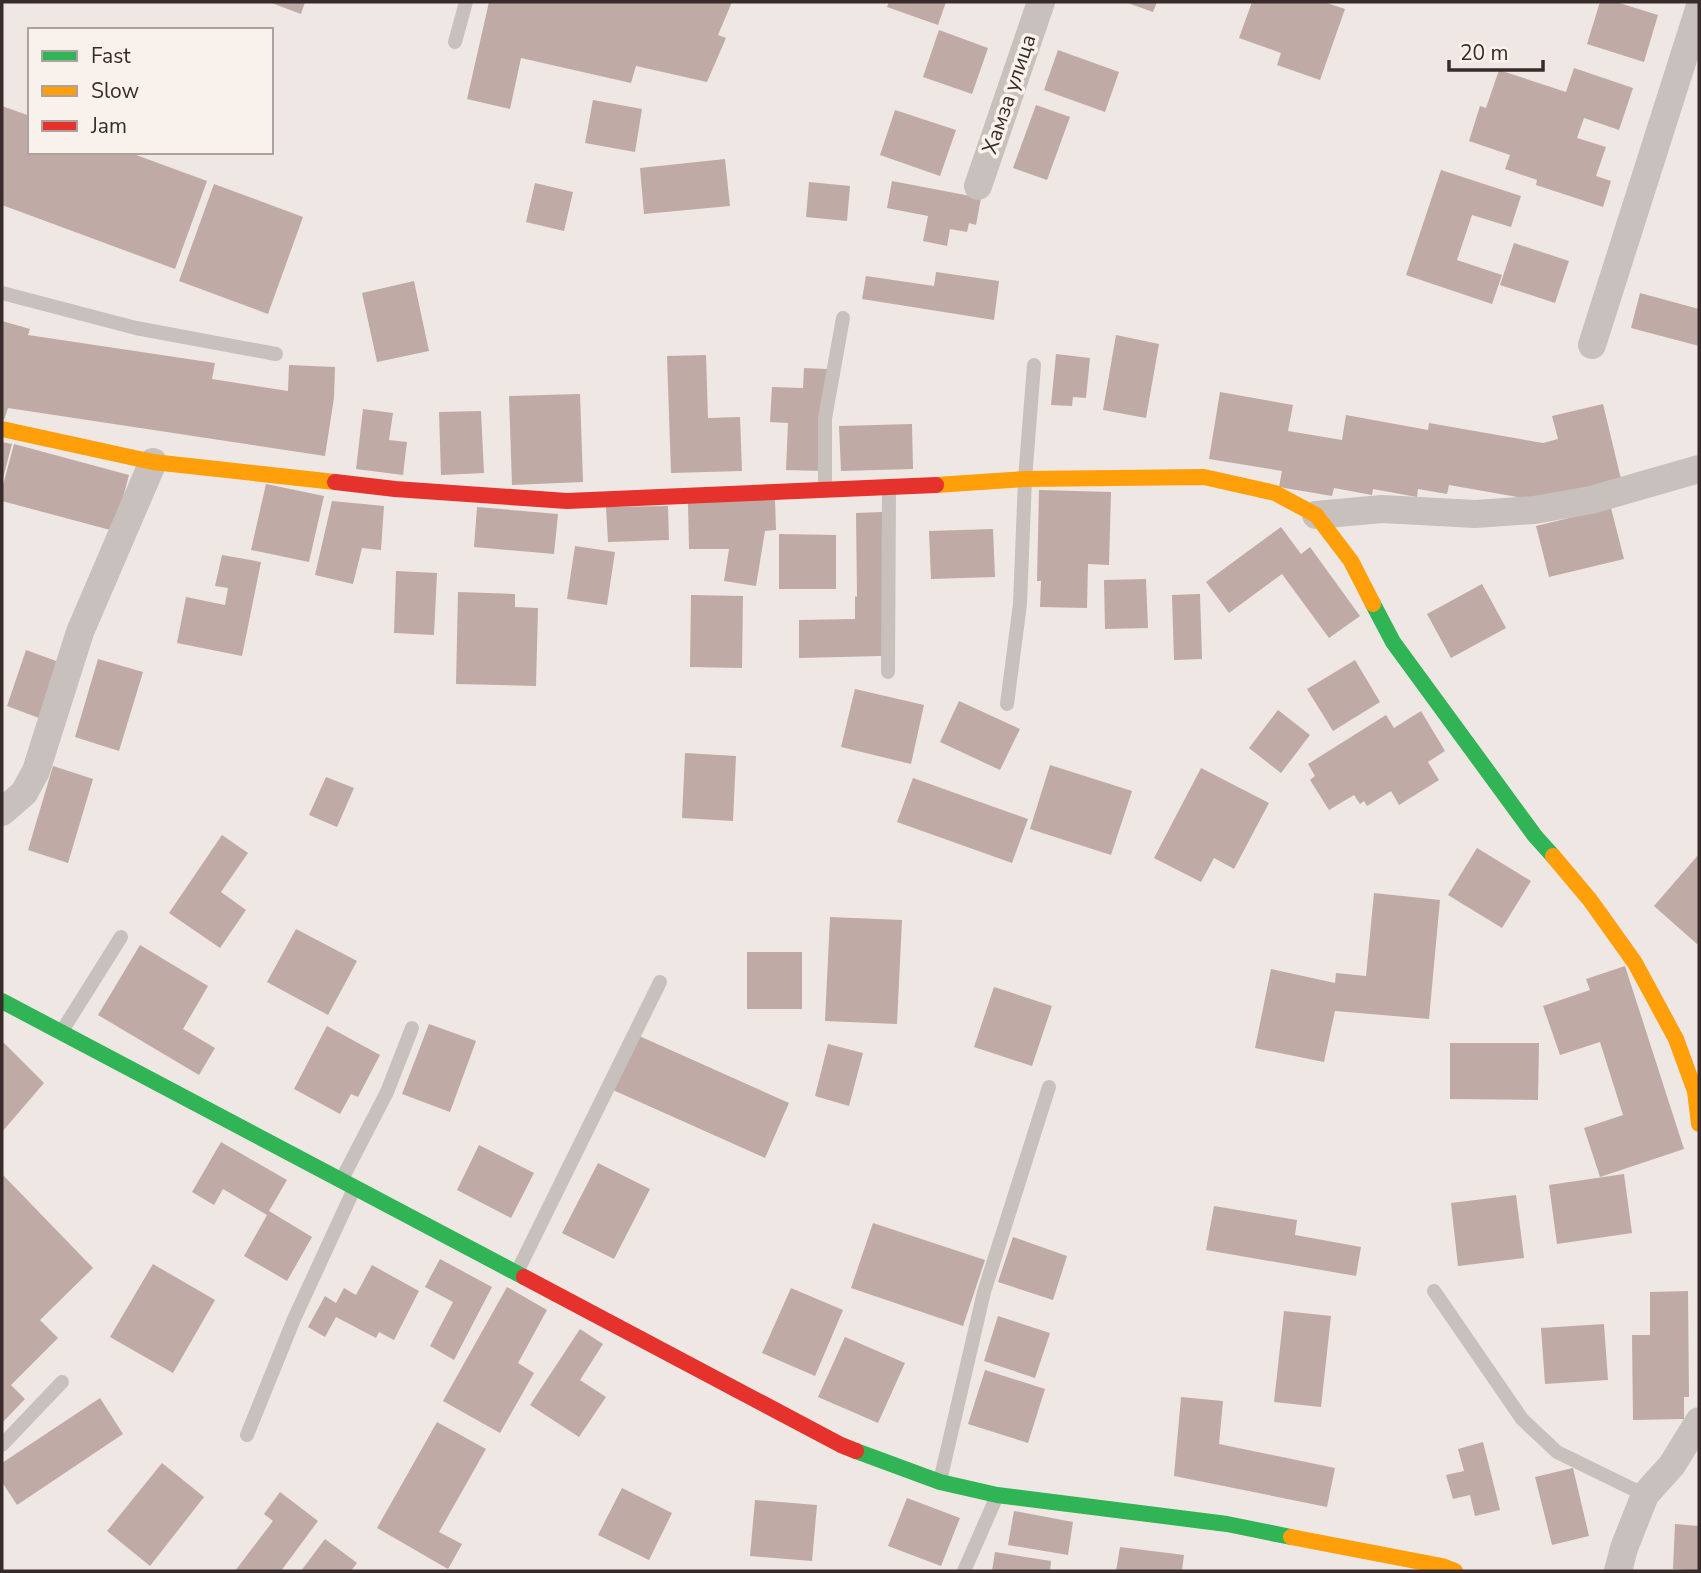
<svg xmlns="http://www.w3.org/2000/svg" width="1701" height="1573" font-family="'Nunito Sans',sans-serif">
<rect width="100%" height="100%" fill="#eee7e3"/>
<g fill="#c0aaa6">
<path d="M269,2H305L301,14Z"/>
<path d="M489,2H732L718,35L726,38L707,82L636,66L631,83L521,58L510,109L467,99Z"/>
<path d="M889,2H946L938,25L887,7Z"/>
<path d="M1125,2H1157L1153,12Z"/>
<path d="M1252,2H1324L1345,9L1320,80L1277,65L1281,53L1239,38Z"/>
<path d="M1600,2H1616L1658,15L1644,62L1587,44Z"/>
<path d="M939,30L988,48L972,94L923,77Z"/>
<path d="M1058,50L1119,72L1105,112L1044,90Z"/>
<path d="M1574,68L1633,88L1619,130L1584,118L1577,138L1606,147L1596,176L1611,181L1603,207L1536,185L1537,180L1505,169L1510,155L1469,141L1480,106L1486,108L1499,70L1566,92Z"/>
<path d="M593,100L642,109L635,152L585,143Z"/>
<path d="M1036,105L1070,117L1047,180L1013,168Z"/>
<path d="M2,106L30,116V152H128L207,181L175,269L2,205Z"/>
<path d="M895,110L956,130L940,176L880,155Z"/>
<path d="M725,159L730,206L644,214L640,168Z"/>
<path d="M1441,170L1521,196L1511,227L1472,215L1457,260L1502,275L1492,304L1406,275Z"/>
<path d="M892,181L981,198L976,225L969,223L967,232L950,229L947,246L923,241L928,216L887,208Z"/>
<path d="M809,182L850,186L847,221L806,217Z"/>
<path d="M535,183L573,192L564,231L526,222Z"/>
<path d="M214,184L303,217L268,314L179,281Z"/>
<path d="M1514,243L1569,261L1555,303L1500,285Z"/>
<path d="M936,272L999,281L994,320L862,299L866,276L934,286Z"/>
<path d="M414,281L429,351L377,362L362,293Z"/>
<path d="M1640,293L1699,309V346L1631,328Z"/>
<path d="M2,321L30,329L28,335L215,363L212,379L288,391L289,365L335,367L334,398L325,456L8,408L4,420H2Z"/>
<path d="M1116,335L1159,344L1146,418L1103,410Z"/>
<path d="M1056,354L1090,358L1086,398L1073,397L1072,406L1051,405Z"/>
<path d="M706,355L708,418L740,417L742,471L671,473L667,356Z"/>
<path d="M804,368L827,369L822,471L786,470L788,423L770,422L772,387L803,388Z"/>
<path d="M1220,392L1293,405L1288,431L1342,440L1346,415L1428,430L1429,423L1543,443L1558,439L1552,416L1603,404L1621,479L1534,500L1449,485L1447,494L1418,489L1417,497L1373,489L1372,495L1334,488L1332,496L1279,487L1282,471L1209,459Z"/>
<path d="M580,394L583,482L512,485L509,396Z"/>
<path d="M363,409L393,413L389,440L407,442L403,475L356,469Z"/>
<path d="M481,411L484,473L441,475L439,412Z"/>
<path d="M912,424L913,469L841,471L839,426Z"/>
<path d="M2,442L12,444L3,478H2Z"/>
<path d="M14,444L129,475L114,531L2,501V489Z"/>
<path d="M266,484L324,496L309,562L251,550Z"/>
<path d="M1039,490L1111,492L1109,565L1088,564L1087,608L1040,607L1041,581H1037Z"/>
<path d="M775,499L776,530L765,531L756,586L724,581L729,549H689L688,502Z"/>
<path d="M332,501L384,506L381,550L362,548L353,584L315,575Z"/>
<path d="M668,506L669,540L608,542L606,507Z"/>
<path d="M477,507L558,514L554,554L474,547Z"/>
<path d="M1611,508L1624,559L1549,577L1536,526Z"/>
<path d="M882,512V656L799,658V620L855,619V596L857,597L856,513Z"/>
<path d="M1281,527L1301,554L1310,547L1360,616L1329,638L1282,574L1229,613L1206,582Z"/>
<path d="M993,529L995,577L931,579L929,531Z"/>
<path d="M779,534L836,535V589H779Z"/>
<path d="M575,546L615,552L607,605L567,599Z"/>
<path d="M222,555L261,562L242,656L177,643L186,597L225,605L228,588L215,586Z"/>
<path d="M396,571L437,573L434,635L394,633Z"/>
<path d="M1146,579L1148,628L1105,629L1104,580Z"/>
<path d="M1482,584L1506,628L1451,658L1427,614Z"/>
<path d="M458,592L515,594V607L538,608L536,686L456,684Z"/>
<path d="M1200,594L1202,659L1174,660L1172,595Z"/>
<path d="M691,595L743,596L742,668L690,667Z"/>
<path d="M26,650L59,662L39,718L7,706Z"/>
<path d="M98,659L143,672L119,751L75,737Z"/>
<path d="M1355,660L1380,702L1333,731L1307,689Z"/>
<path d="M855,689L924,705L911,764L841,747Z"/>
<path d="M959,701L1020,729L1000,770L940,742Z"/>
<path d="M1278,710L1310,735L1281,773L1249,748Z"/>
<path d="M1421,711L1445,751L1428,762L1439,780L1399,805L1391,791L1367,806L1364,801L1360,804L1354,795L1329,810L1310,780L1315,776L1308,764L1386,715L1394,728Z"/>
<path d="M685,753L736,756L733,821L682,818Z"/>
<path d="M1050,765L1132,791L1111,855L1030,829Z"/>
<path d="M53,766L93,779L68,863L28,850Z"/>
<path d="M1201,768L1269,803L1234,869L1214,858L1201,882L1154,858Z"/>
<path d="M326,777L354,788L337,827L309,815Z"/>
<path d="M913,778L1028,819L1012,863L897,822Z"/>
<path d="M222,835L248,853L221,892L246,910L220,948L169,913Z"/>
<path d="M1477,848L1531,881L1502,928L1448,895Z"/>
<path d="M1699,854V942L1697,944L1654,906Z"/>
<path d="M1374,893L1440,900L1429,1019L1335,1011L1324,1062L1255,1048L1271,969L1335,983L1336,973L1366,976Z"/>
<path d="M830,917L902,920L897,1024L825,1021Z"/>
<path d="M296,929L357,961L328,1015L267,982Z"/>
<path d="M140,945L208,986L183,1029L215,1048L199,1075L98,1015Z"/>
<rect x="747" y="952" width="55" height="57"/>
<path d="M1625,966L1684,1149L1600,1177L1584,1128L1623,1115L1600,1042L1560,1055L1543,1006L1590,990L1586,979Z"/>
<path d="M994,987L1052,1006L1032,1066L974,1047Z"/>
<path d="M429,1024L476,1041L450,1112L402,1094Z"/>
<path d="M327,1026L380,1055L358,1097L351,1094L340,1114L294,1089Z"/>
<path d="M637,1035L789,1103L765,1158L613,1090Z"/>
<path d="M2,1041L44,1083L2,1132Z"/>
<path d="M1450,1043H1539L1538,1100L1450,1099Z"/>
<path d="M828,1044L863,1053L849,1106L815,1096Z"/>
<path d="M221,1142L287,1180L269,1211L312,1237L287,1281L244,1256L267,1215L223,1189L214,1205L192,1192Z"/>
<path d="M479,1145L534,1173L511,1218L457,1190Z"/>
<path d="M598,1163L650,1189L614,1259L562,1233Z"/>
<path d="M2,1174L93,1268L40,1320L58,1338L11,1385L25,1399L2,1423Z"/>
<path d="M1624,1174L1632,1233L1557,1244L1549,1185Z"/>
<path d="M1516,1195L1524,1258L1458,1266L1451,1203Z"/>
<path d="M1214,1206L1297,1220L1295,1235L1361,1247L1356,1276L1206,1250Z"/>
<path d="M873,1223L985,1260L963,1326L851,1288Z"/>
<path d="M1013,1237L1067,1256L1053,1300L998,1282Z"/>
<path d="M440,1259L492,1287L454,1360L430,1346L453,1302L425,1287Z"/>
<path d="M153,1264L215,1300L173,1373L110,1337Z"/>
<path d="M372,1265L419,1291L394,1340L379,1332L376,1338L336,1317L325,1337L308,1327L325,1296L336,1303L344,1288L356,1295Z"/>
<path d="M507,1287L547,1310L518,1363L534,1373L500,1433L443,1401Z"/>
<path d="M791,1288L843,1310L815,1376L762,1353Z"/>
<path d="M1688,1291L1689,1397H1684V1419L1633,1420L1632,1335H1650V1292Z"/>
<path d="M1284,1311L1331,1316L1321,1407L1274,1402Z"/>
<path d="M998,1316L1050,1333L1035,1378L984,1361Z"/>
<path d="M1604,1324L1608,1380L1545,1384L1541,1328Z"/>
<path d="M580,1329L603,1344L580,1380L606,1397L579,1437L530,1405Z"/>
<path d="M845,1337L905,1363L878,1423L818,1397Z"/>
<path d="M985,1370L1045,1389L1028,1443L968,1424Z"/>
<path d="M1181,1397L1223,1401L1219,1444L1335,1468L1327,1507L1174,1476Z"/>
<path d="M100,1398L123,1434L17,1505L2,1482V1463Z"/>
<path d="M437,1422L486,1449L439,1532L462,1544L448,1569L377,1528Z"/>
<path d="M1483,1442L1500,1510L1475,1516L1470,1495L1453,1499L1446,1475L1464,1471L1458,1449Z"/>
<path d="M162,1463L204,1497L150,1566L107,1531Z"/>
<path d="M1573,1468L1589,1536L1552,1545L1535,1477Z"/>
<path d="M622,1488L672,1513L649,1560L598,1535Z"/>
<path d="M280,1492L318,1521L281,1571H235L273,1521L264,1514Z"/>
<path d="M907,1498L960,1518L941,1566L888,1546Z"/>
<path d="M755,1500L817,1505L812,1561L750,1556Z"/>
<path d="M1014,1511L1073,1522L1068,1555L1008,1545Z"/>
<path d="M1675,1524L1699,1526V1571L1673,1569Z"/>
<path d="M325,1539L357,1563L351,1571H301Z"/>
<path d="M1120,1547L1184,1555L1182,1571H1116Z"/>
<path d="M995,1552L1051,1561L1050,1571H992Z"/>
</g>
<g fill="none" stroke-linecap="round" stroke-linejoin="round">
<g stroke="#c7c0bc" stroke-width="14">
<path d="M455,42L466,2"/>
<path d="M2,293L136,328L276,354"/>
<path d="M825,489V418L843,318"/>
<path d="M888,672L889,489"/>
<path d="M1007,704L1020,604L1025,479L1034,365"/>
<path d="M62,1031L121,937"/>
<path d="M342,1179L387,1092L412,1028"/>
<path d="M517,1272L660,982"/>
<path d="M1434,1291L1522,1419L1557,1452L1645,1495"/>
<path d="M247,1435L294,1319L354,1189"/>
<path d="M2,1445L62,1382"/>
<path d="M940,1481L984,1292L1049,1087"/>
<path d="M964,1571L997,1496"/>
</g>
<g stroke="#c7c0bc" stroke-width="28">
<path d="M978,186L1041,2"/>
<path d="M1592,345L1699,9"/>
<path d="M1316,515L1382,509L1475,514L1534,510L1591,500L1699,469"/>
<path d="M2,812L24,793L36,771L80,632L153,462"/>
<path d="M1618,1571L1624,1548L1645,1495L1672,1465L1699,1421"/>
</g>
<g stroke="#30b455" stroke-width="16">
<path d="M1373,604L1393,642L1535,836L1553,856"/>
<path d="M2,1001L524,1277"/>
<path d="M856,1451L940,1482L997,1495L1227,1524L1291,1537"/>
</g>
<g stroke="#ff9f0a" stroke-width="16">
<path d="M2,429L153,462L335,482"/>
<path d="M936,485L1025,479L1204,477L1275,493L1316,515L1351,561L1373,604"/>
<path d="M1553,856L1590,900L1635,963L1676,1039L1695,1091L1699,1124"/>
<path d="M1291,1537L1442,1566L1455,1571"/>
</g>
<g stroke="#e5322d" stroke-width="16">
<path d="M335,482L395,489L567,501L936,485"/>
<path d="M524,1277L841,1445L856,1451"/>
</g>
</g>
<g text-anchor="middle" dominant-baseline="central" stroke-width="7" stroke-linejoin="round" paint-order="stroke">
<g font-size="21" fill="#382c2a" stroke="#f9f1ec">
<text transform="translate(1009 94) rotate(-71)">Хамза улица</text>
</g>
</g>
<rect width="1701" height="1573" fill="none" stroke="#382c2a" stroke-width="7"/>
<rect x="28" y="28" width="245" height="126" fill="#f9f1ec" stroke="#aca29e" stroke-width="2"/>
<rect x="42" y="51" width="35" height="10" fill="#30b455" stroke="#aca29e" stroke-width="2"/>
<text x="91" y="63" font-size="21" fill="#382c2a">Fast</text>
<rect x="42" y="86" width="35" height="10" fill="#ff9f0a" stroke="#aca29e" stroke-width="2"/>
<text x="91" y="98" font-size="21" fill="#382c2a">Slow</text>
<rect x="42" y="121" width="35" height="10" fill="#e5322d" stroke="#aca29e" stroke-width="2"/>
<text x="91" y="133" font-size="21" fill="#382c2a">Jam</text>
<path d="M1449 60v10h94v-10" fill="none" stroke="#382c2a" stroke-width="3.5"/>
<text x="1460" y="60" font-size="21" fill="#382c2a" stroke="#f9f1ec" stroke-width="5" paint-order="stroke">20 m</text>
</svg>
